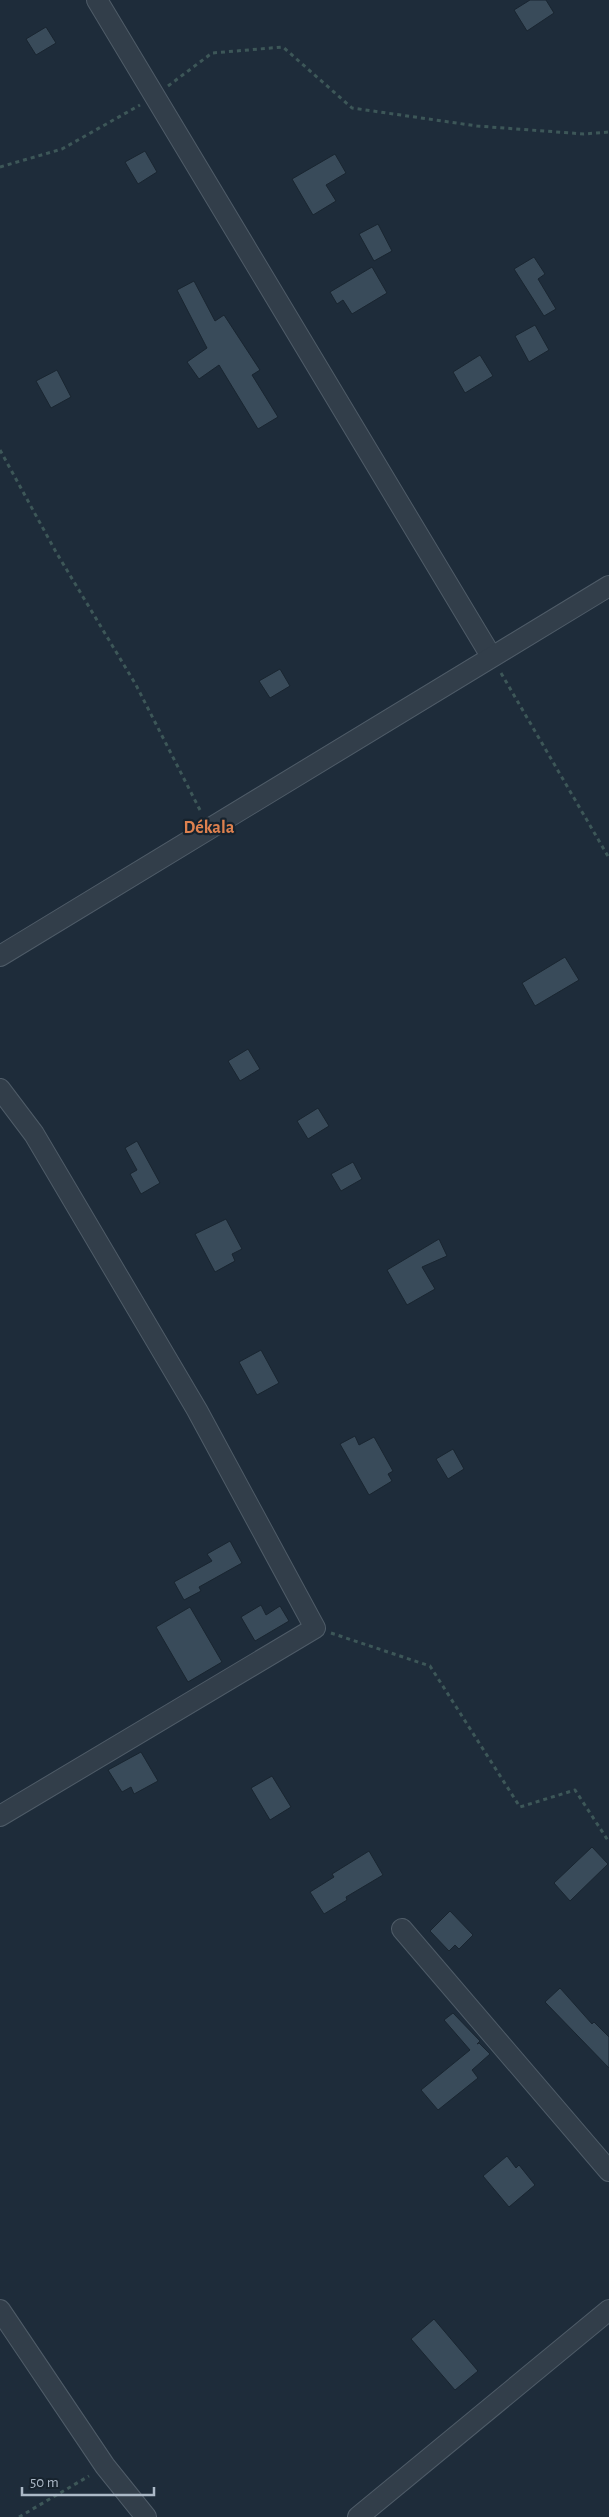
<svg xmlns="http://www.w3.org/2000/svg" width="609" height="2517" font-family="'Alegreya Sans',sans-serif">
<rect width="100%" height="100%" fill="#1e2c3a"/>
<g fill="#394b5a" stroke="#192530">
<path d="M530,0H546L554,13L527,31L514,10Z"/>
<path d="M46,27L56,43L36,55L26,39Z"/>
<path d="M145,151L157,172L138,184L125,162Z"/>
<path d="M335,154L346,173L326,185L336,201L313,215L292,179Z"/>
<path d="M378,224L392,251L374,261L359,234Z"/>
<path d="M534,257L545,274L538,279L556,309L544,316L514,269Z"/>
<path d="M372,267L387,293L352,314L343,300L337,304L330,292Z"/>
<path d="M194,281L215,321L224,315L260,370L252,375L278,417L258,429L219,365L199,379L187,362L207,348L177,290Z"/>
<path d="M535,325L549,350L529,362L515,336Z"/>
<path d="M480,355L493,376L465,393L453,372Z"/>
<path d="M57,370L71,397L51,408L36,381Z"/>
<path d="M280,669L290,686L270,698L259,681Z"/>
<path d="M565,957L579,980L535,1006L522,983Z"/>
<path d="M248,1049L260,1069L240,1081L228,1061Z"/>
<path d="M318,1108L329,1126L308,1139L297,1121Z"/>
<path d="M137,1141L160,1183L141,1194L130,1174L137,1170L125,1148Z"/>
<path d="M353,1162L362,1179L341,1191L331,1174Z"/>
<path d="M226,1219L242,1249L232,1254L235,1261L215,1272L195,1234Z"/>
<path d="M439,1239L447,1256L422,1267L435,1289L407,1305L387,1270Z"/>
<path d="M261,1350L279,1383L257,1395L239,1362Z"/>
<path d="M355,1436L359,1445L374,1437L393,1471L388,1474L392,1481L369,1495L340,1444Z"/>
<path d="M453,1449L464,1469L448,1479L436,1459Z"/>
<path d="M230,1541L242,1563L199,1587L201,1591L184,1600L174,1582L212,1561L207,1554Z"/>
<path d="M261,1605L266,1615L280,1606L289,1621L255,1641L241,1617Z"/>
<path d="M190,1607L222,1662L188,1682L156,1627Z"/>
<path d="M141,1752L158,1781L134,1794L131,1787L122,1792L108,1770Z"/>
<path d="M272,1776L291,1807L270,1820L251,1788Z"/>
<path d="M592,1847L608,1864L570,1901L554,1883Z"/>
<path d="M369,1851L383,1875L346,1897L347,1900L324,1914L310,1892L334,1877L332,1874Z"/>
<path d="M450,1911L473,1935L459,1949L455,1945L449,1951L430,1931Z"/>
<path d="M560,1988L592,2024L594,2022L609,2037V2068L545,2002Z"/>
<path d="M453,2013L480,2041L477,2044L479,2043L490,2054L472,2070L478,2078L438,2110L421,2090L470,2050L444,2020Z"/>
<path d="M507,2156L516,2168L519,2165L535,2185L509,2207L483,2176Z"/>
<path d="M434,2319L478,2371L455,2390L411,2339Z"/>
</g>
<g fill="none" stroke-linecap="round" stroke-linejoin="round">
<defs>
<g id="minor">
<path d="M97,0L491,656"/>
<path d="M0,956L609,586"/>
<path d="M0,1089L34,1134L197,1410L315,1628L0,1816"/>
<path d="M402,1929L609,2171"/>
<path d="M0,2310L105,2466L146,2517"/>
<path d="M358,2517L609,2310"/>
</g>
</defs>
<use href="#minor" stroke="#4f5c68" stroke-width="22"/>
<g stroke="#3d5758" stroke-width="3" stroke-dasharray="4 4" stroke-linecap="butt">
<path d="M168,86L212,53L283,47L352,108L477,126L584,134L609,132"/>
<path d="M0,167L62,149L140,105"/>
<path d="M0,450L56,552L136,685L201,812"/>
<path d="M501,673L609,858"/>
<path d="M331,1633L430,1666L520,1807L575,1790L609,1842"/>
<path d="M19,2517L89,2476"/>
</g>
<use href="#minor" stroke="#323e4a" stroke-width="20"/>
</g>
<g text-anchor="middle" dominant-baseline="central" stroke-width="4.5" stroke-linejoin="round" paint-order="stroke">
<g font-size="18" font-weight="bold" fill="#de814f" stroke="#17232e">
<text x="209" y="828">Dékala</text>
</g>
</g>
<path d="M22 2487v8h132v-8" fill="none" stroke="#acb9c7" stroke-width="2.5"/>
<text x="30" y="2487" font-size="15" fill="#acb9c7" stroke="#17232e" stroke-width="4" paint-order="stroke">50 m</text>
</svg>
